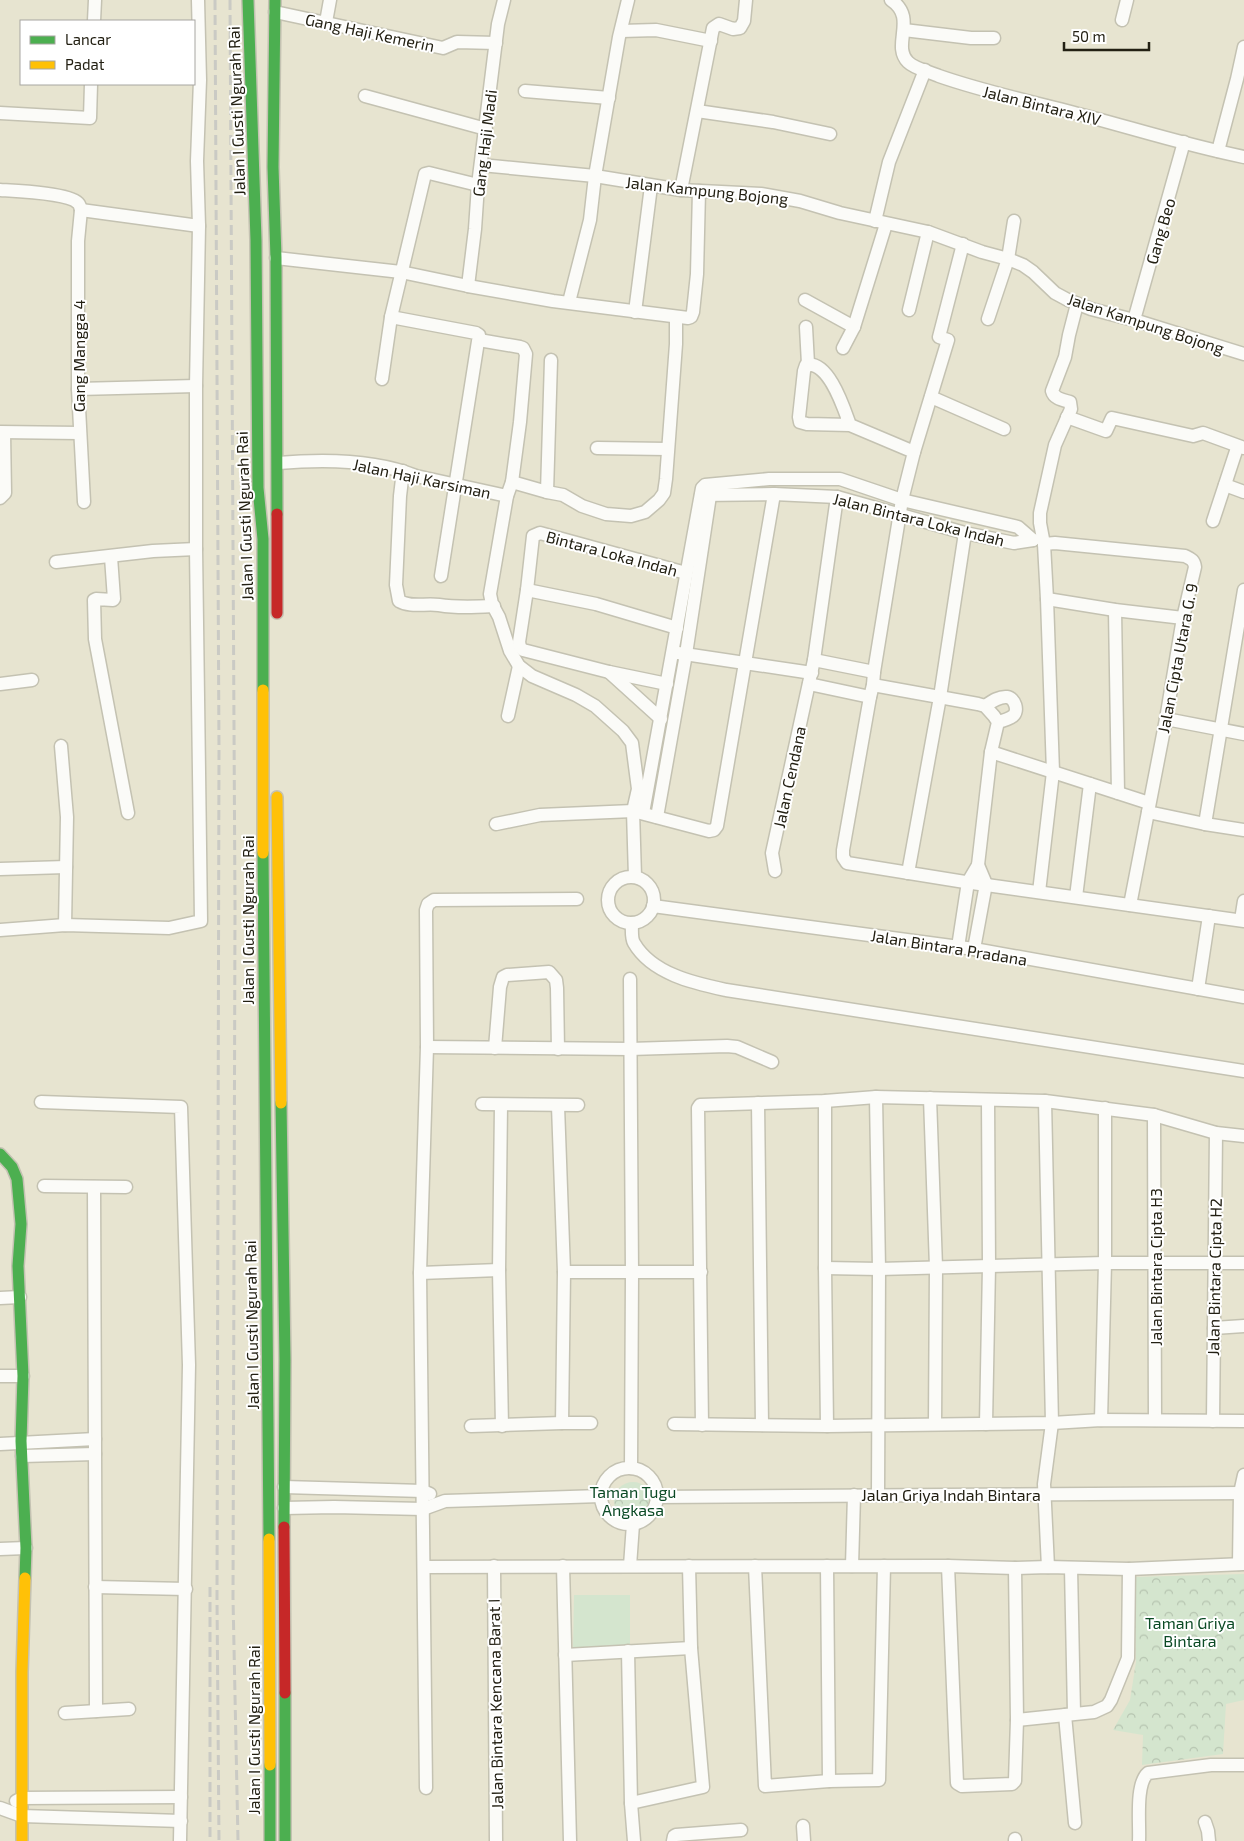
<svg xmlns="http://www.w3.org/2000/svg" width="1244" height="1841" font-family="'Exo 2',sans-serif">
<defs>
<pattern id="park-crowns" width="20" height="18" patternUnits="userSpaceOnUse" patternTransform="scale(1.25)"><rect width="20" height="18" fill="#d4e5ce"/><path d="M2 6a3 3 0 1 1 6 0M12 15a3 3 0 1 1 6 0" fill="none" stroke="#b6c4b0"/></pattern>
</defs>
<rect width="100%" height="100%" fill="#e7e4d0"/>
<g fill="url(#park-crowns)">
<circle cx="633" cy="1501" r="19"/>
<path d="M1244,1574V1700L1226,1704L1223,1754L1142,1765L1143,1735L1113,1730L1130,1700L1136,1662L1134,1577Z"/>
</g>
<path fill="#d4e5ce" d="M574,1595H630V1650L573,1649Z"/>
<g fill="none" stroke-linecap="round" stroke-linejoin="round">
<defs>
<g id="street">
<path d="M891,0C918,18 891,45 908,62C915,69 930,72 939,76C982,91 1024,100 1067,111C1126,126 1184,145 1244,157"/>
<path d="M275,12L443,48L457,42L496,43"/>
<path d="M1122,20L1127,0"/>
<path d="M94,21L95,0"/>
<path d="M326,22L330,0"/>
<path d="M904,30L971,38H994"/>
<path d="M621,31L656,30L711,41"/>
<path d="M525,91L609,98"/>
<path d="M365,96L486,129"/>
<path d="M697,111L773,122L830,134"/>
<path d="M0,113L90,118L91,84"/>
<path d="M1218,151L1237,79L1244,47"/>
<path d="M481,165L595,176L681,190L761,194L800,201L840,213L928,232L982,252L1008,259L1023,265L1033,272L1055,293L1068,300L1091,309L1134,320L1244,354"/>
<path d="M0,190C15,191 68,193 78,203C79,203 81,209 81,210"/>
<path d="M681,190L713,28L719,24L733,29L740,28L744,21L746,0"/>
<path d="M81,210L78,241V389L84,502"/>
<path d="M81,210L199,226"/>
<path d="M875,221L889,162L925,70"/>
<path d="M276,258L401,272L468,286L553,301L688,318L691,317L693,312L697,274L699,191"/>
<path d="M468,286L475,229L478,185L498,24L504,0"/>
<path d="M805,300L854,327"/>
<path d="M569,302L590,220L595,176L619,37L628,0"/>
<path d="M909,310L928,232"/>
<path d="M635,312L651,186"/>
<path d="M391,317L476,333L479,335L441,576"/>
<path d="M988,319L1008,259L1014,221"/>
<path d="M1134,320L1184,142"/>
<path d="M806,327L808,364"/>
<path d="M479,340L520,347L523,348L526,354L520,422L512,482L507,496L490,594L492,604L499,617L510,651L519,666L532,676L576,695L595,706L623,731L632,743L638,789L633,811L635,877"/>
<path d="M843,348L854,327L886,224"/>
<path d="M382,379L391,317L425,174L429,173L478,185"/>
<path d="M78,389L196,386"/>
<path d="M931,397L1004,429"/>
<path d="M1067,417L1106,431L1112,418L1193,436L1203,433L1244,448"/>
<path d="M850,425C844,409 829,360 806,365L804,371L799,417L800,422L807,424L850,425L914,452L902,500L874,672L873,685L870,697L843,850V857L847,863L965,882L1244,921"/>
<path d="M0,432L79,433"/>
<path d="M597,448L667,449"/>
<path d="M914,452L948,340L939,337L963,244"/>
<path d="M278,463C323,459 374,459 416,476L507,496"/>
<path d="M403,471L400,496L396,585L399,601C411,608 425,603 439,605C457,608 475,607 494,606"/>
<path d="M512,482L547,492L563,495L582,506L606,514L631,516L645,512L659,500L664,493L666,479L676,344V318"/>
<path d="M1225,485L1244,492"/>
<path d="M547,492L551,360"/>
<path d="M701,495L774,494L837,497L965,533L1014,543L1033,540"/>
<path d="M0,498L5,493L4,433"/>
<path d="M1213,521L1236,451"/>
<path d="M1044,544L1055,543L1185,556C1191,559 1194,560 1195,567L1183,618L1166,719L1130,905"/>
<path d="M111,557L114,599L113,600L96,599L94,600L95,639L128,813"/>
<path d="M56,562L153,551L196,549"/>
<path d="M527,590L596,604L677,628"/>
<path d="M1047,599L1115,610L1183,618"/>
<path d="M1115,610L1118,793"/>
<path d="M678,653L812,673"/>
<path d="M814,660L874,672"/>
<path d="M609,672L661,719"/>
<path d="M0,684L32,680"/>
<path d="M667,684L609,672L523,650L520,647L519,642L527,590L533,536L540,533L686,573"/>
<path d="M809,684L870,697"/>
<path d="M873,685L978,704L985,706L994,716L998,722L991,752L978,865L968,882L958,947"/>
<path d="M985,706C991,702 999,696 1007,697C1015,698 1019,711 1013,716C1009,719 1002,721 998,722"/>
<path d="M508,716L519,666"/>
<path d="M1166,719L1244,734"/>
<path d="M61,746L67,817L65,925"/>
<path d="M991,752L1149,803"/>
<path d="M1148,812L1205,824L1244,830"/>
<path d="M643,813L702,488L705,485L769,479H840L902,500L1018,527L1033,540"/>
<path d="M657,817L686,654L711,489"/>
<path d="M496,824L540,815L633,811L709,831L714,830L717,826L774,494"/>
<path d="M1205,824L1244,590"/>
<path d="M0,869L66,867"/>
<path d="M775,871L772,853L814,660L837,497"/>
<path d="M908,873L940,697L965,533"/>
<circle cx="631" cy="900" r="23"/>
<path d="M1039,892L1053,772L1047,599L1044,544L1040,523V513L1055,445L1071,409L1070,402C1063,400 1054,399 1052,391L1065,357L1069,335L1077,304"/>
<path d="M1076,897L1090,784"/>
<path d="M653,906L974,949L1244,997"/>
<path d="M1241,920L1244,901"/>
<path d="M632,923C632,929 631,938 634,943C652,974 694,983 726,990L1244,1071"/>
<path d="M0,930L65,925L169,928L201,921L196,549V386L199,226L197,161L200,80L198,0"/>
<path d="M974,949L986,884L978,865"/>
<path d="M630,979L632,1273L631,1468"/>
<path d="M1198,989L1209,916"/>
<path d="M427,1047L630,1049L727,1046L737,1047L772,1062"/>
<path d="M495,1048L500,987L503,977L507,975L549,972L556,980L557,988L558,1049"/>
<path d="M876,1097L879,1269L878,1494"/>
<path d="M930,1098L936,1267L935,1424"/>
<path d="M825,1101V1268L827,1426"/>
<path d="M1045,1101L1052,1423L1044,1484L1048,1567"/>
<path d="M41,1102L181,1107L189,1365L180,1841"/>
<path d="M758,1103L762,1425"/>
<path d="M482,1104L578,1105"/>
<path d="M501,1105L499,1270L502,1426"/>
<path d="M558,1106L564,1272L562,1423"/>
<path d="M1154,1115L1155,1420"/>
<path d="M44,1186L126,1187"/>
<path d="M94,1187L96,1711"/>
<path d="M825,1268L879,1269L1105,1263H1244"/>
<path d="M564,1272H701"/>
<path d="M420,1273L499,1270"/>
<path d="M0,1298L20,1297"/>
<path d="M1214,1328L1244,1326"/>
<path d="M0,1376H23"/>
<path d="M1101,1420L1105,1263V1108"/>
<path d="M1213,1421L1216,1133"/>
<path d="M674,1424L827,1426L1052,1423L1101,1420L1244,1421"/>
<path d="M986,1424L989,1266L988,1100"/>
<path d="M702,1425L698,1108L700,1105L825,1101L876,1097L1045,1101L1154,1115L1216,1133L1244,1136"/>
<path d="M471,1426L562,1423H591"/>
<path d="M0,1444L95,1439"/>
<path d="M22,1456L95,1454"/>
<circle cx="629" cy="1496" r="28"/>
<path d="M284,1487L423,1491L430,1494"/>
<path d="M657,1497L1244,1493"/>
<path d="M284,1508L334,1507L423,1509L445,1501L601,1496"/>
<path d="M0,1549L26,1548"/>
<path d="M1239,1564L1240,1493L1244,1475"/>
<path d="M494,1566L496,1841"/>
<path d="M563,1566L570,1841"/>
<path d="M630,1566L633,1524"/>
<path d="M755,1566L765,1786L829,1781L879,1780L884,1566"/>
<path d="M827,1566L829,1781"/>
<path d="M852,1566L854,1495"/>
<path d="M948,1566L957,1783L962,1786L1012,1784L1015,1781L1017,1720L1015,1568"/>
<path d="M424,1567L948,1566L1015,1568L1048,1567L1129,1569L1244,1564"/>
<path d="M1071,1568L1074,1713"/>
<path d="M95,1587L186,1589"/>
<path d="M628,1651L631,1803L634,1841"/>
<path d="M565,1655L691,1648"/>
<path d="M65,1713L129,1709"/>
<path d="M1065,1715L1075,1823"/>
<path d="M1017,1720L1094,1712L1107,1706L1111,1700L1128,1658L1129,1569"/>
<path d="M426,1788L420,1273L427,1047L426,910L428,904L434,900L577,899"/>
<path d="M16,1801L22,1798L181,1797"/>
<path d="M631,1803L703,1787L691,1648L689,1566"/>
<path d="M0,1808L22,1816L181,1821"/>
<path d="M1205,1822L1208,1831L1209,1841"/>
<path d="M803,1826L804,1841"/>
<path d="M1015,1839V1841"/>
<path d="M673,1841L674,1836L676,1835L741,1830"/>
<path d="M1139,1841C1140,1824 1135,1784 1148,1773L1211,1765H1244"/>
</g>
<g id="fast">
<path d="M248,0L256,240L258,488L263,539V690"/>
<path d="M275,0L273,167L276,258L277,514"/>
<path d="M263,853L269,1539"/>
<path d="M281,1103L285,1360L284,1527"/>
<path d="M0,1154L12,1167L17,1179L21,1224L18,1266L23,1376L21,1441L26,1548L25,1578"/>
<path d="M285,1693V1841"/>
<path d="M270,1765V1841"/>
</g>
<g id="slow">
<path d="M263,690V853"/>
<path d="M277,797L281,1103"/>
<path d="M269,1539L270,1765"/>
<path d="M22,1841V1672L25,1578"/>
</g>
<g id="jam">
<path d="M277,514V613"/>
<path d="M284,1527L285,1693"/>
</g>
</defs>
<use href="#street" stroke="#c4c2b2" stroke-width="15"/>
<use href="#fast" stroke="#c4c2b2" stroke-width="14"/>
<use href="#slow" stroke="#c4c2b2" stroke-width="14"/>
<use href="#jam" stroke="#c4c2b2" stroke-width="14"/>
<use href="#street" stroke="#fbfbf8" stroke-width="12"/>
<use href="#fast" stroke="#4caf50" stroke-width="11"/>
<use href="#slow" stroke="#ffc107" stroke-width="11"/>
<use href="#jam" stroke="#c62828" stroke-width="11"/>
<g stroke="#cacac4" stroke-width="3" stroke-dasharray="10 5" stroke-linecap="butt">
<path d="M215,0L219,750L217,1598L219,1841"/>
<path d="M230,0L235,907L233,1598L238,1841"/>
<path d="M210,1587V1841"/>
</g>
</g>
<g text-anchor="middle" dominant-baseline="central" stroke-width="4" stroke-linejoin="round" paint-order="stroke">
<g font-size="16" fill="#232013" stroke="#fff">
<text transform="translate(370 32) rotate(12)">Gang Haji Kemerin</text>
<text transform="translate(1042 105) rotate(14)">Jalan Bintara XIV</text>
<text transform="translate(236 111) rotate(-92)">Jalan I Gusti Ngurah Rai</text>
<text transform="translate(484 143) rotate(-83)">Gang Haji Madi</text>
<text transform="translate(707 190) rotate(6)">Jalan Kampung Bojong</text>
<text transform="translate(1160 231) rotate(-74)">Gang Beo</text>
<text transform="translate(1146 323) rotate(18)">Jalan Kampung Bojong</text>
<text transform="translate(78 356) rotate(-90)">Gang Mangga 4</text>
<text transform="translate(422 478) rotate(12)">Jalan Haji Karsiman</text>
<text transform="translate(244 516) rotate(-92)">Jalan I Gusti Ngurah Rai</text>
<text transform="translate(919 519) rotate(14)">Jalan Bintara Loka Indah</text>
<text transform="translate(612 553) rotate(15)">Bintara Loka Indah</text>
<text transform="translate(1177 658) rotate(-79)">Jalan Cipta Utara G. 9</text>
<text transform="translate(789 777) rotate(-78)">Jalan Cendana</text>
<text transform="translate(247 920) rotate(-90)">Jalan I Gusti Ngurah Rai</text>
<text transform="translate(949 947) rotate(9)">Jalan Bintara Pradana</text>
<text transform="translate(1155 1267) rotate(-90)">Jalan Bintara Cipta H3</text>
<text transform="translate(1214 1277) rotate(-89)">Jalan Bintara Cipta H2</text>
<text transform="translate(251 1325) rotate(-91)">Jalan I Gusti Ngurah Rai</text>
<text x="951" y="1494">Jalan Griya Indah Bintara</text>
<text transform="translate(495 1704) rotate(-91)">Jalan Bintara Kencana Barat I</text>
<text transform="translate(253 1730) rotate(-90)">Jalan I Gusti Ngurah Rai</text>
</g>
<g font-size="16" fill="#0b4a25" stroke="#fff">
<text x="633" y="1491">Taman Tugu<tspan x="633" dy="18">Angkasa</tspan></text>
<text x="1190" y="1622">Taman Griya<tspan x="1190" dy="18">Bintara</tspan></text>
</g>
</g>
<rect x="20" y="20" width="175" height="65" fill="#ffffff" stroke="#a7a6a1"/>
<rect x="30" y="36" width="25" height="8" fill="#4caf50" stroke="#a7a6a1"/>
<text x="65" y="45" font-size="15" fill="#232013">Lancar</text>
<rect x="30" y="61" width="25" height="8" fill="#ffc107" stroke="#a7a6a1"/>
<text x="65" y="70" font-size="15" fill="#232013">Padat</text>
<path d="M1064 42v8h85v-8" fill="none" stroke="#232013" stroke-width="2.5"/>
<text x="1072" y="42" font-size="15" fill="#232013" stroke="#ffffff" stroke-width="4" paint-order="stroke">50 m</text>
</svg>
